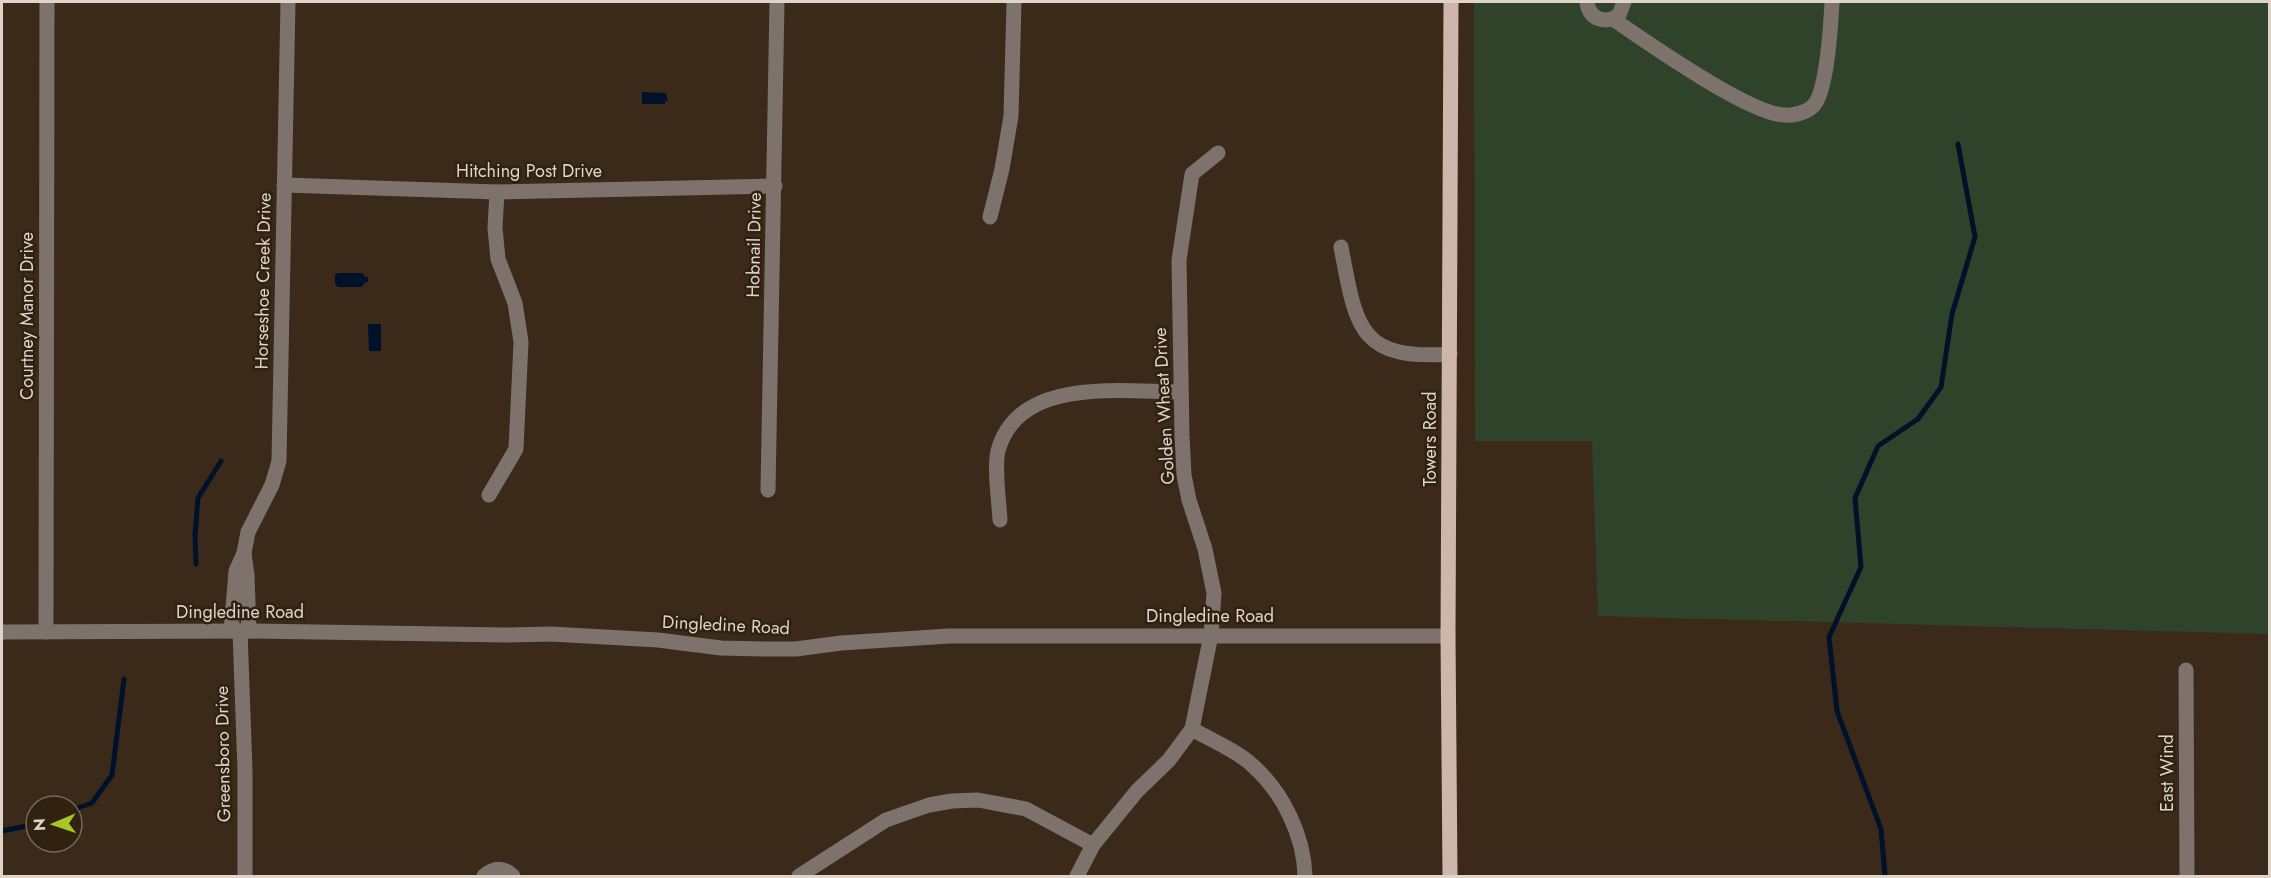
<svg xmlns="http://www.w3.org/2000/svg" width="2271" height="878" font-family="Jost,sans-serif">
<rect width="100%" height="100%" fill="#3b2a19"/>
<path fill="#2f432a" d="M1474,2H2269V634L1598,616L1592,441H1475Z"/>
<g fill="#001229">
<path d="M642,92L666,93L668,101H665V104H642Z"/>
<path d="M338,273H363L365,277H368V282H365L362,287H338L335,284V275Z"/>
<path d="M368,324H381V351H369Z"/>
</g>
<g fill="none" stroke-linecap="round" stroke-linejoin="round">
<g stroke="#001229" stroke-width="5">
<path d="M196,564L195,536L198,498L221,461"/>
<path d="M72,810L92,803L112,775L124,679"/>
<path d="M2,831L36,824"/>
<path d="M1885,876L1881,829L1837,711L1829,637L1861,567L1855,498L1878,446L1918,419L1941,387L1952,314L1975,237L1958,144"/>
</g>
<g stroke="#7e726d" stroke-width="15">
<path d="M1587,2C1589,19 1605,25 1619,15L1624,2"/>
<path d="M1613,19C1645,41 1750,115 1785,115C1794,116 1808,112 1814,105C1827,91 1831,22 1832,2"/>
<path d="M284,185L497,192L775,186"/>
<path d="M990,217L1002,169L1011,116L1014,2"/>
<path d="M1341,247C1356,326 1358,361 1450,354"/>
<path d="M768,490L777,2"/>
<path d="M489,495L516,449L521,342L515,303L498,259L495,228L497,192"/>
<path d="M1000,520C999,502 994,467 998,451C1018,376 1122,392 1180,392"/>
<path d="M244,553L247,575L249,631"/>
<path d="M231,631L236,571L244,553L248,532L272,485L279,461L288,2"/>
<path d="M240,631L245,771V876"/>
<path d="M2,632L246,631L505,635L551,634L658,640L721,648L763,649H796L841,643L949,636H1448"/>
<path d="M46,632L47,2"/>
<path d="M2186,670L2187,876"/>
<path d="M1192,729C1209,739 1239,752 1252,765C1283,792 1304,836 1305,876"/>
<path d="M484,876C494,867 504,867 513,876"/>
<path d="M799,876L886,820L929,805L952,801L978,800L1026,809L1093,845"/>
<path d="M1077,876L1093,845L1137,791L1169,760L1192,729L1211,635L1214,593L1205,549L1189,500L1184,475L1182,435L1179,260L1192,174L1218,153"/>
</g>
<path stroke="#ceb6ac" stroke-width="15" d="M1450,876L1448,636L1451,2"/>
</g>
<g text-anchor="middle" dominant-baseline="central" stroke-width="5" stroke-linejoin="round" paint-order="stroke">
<g font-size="18" fill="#ded4c9" stroke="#302110">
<text x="529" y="171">Hitching Post Drive</text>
<text transform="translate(754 245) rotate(-89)">Hobnail Drive</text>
<text transform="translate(263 281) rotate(-89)">Horseshoe Creek Drive</text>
<text transform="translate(27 316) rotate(-90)">Courtney Manor Drive</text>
<text transform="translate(1164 406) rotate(-93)">Golden Wheat Drive</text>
<text transform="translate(1430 439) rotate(-90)">Towers Road</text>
<text x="240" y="612">Dingledine Road</text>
<text x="1210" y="616">Dingledine Road</text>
<text transform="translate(726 625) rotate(3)">Dingledine Road</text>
<text transform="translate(223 754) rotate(-91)">Greensboro Drive</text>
<text transform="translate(2167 773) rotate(-90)">East Wind</text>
</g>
</g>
<rect width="2271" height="878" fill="none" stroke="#ded4c9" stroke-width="6"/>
<g transform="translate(54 824) rotate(268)"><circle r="28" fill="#302110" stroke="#76695a" stroke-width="1.5"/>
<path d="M0-4.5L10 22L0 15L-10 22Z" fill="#a5c823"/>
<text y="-9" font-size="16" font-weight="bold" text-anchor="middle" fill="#ded4c9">N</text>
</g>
</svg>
